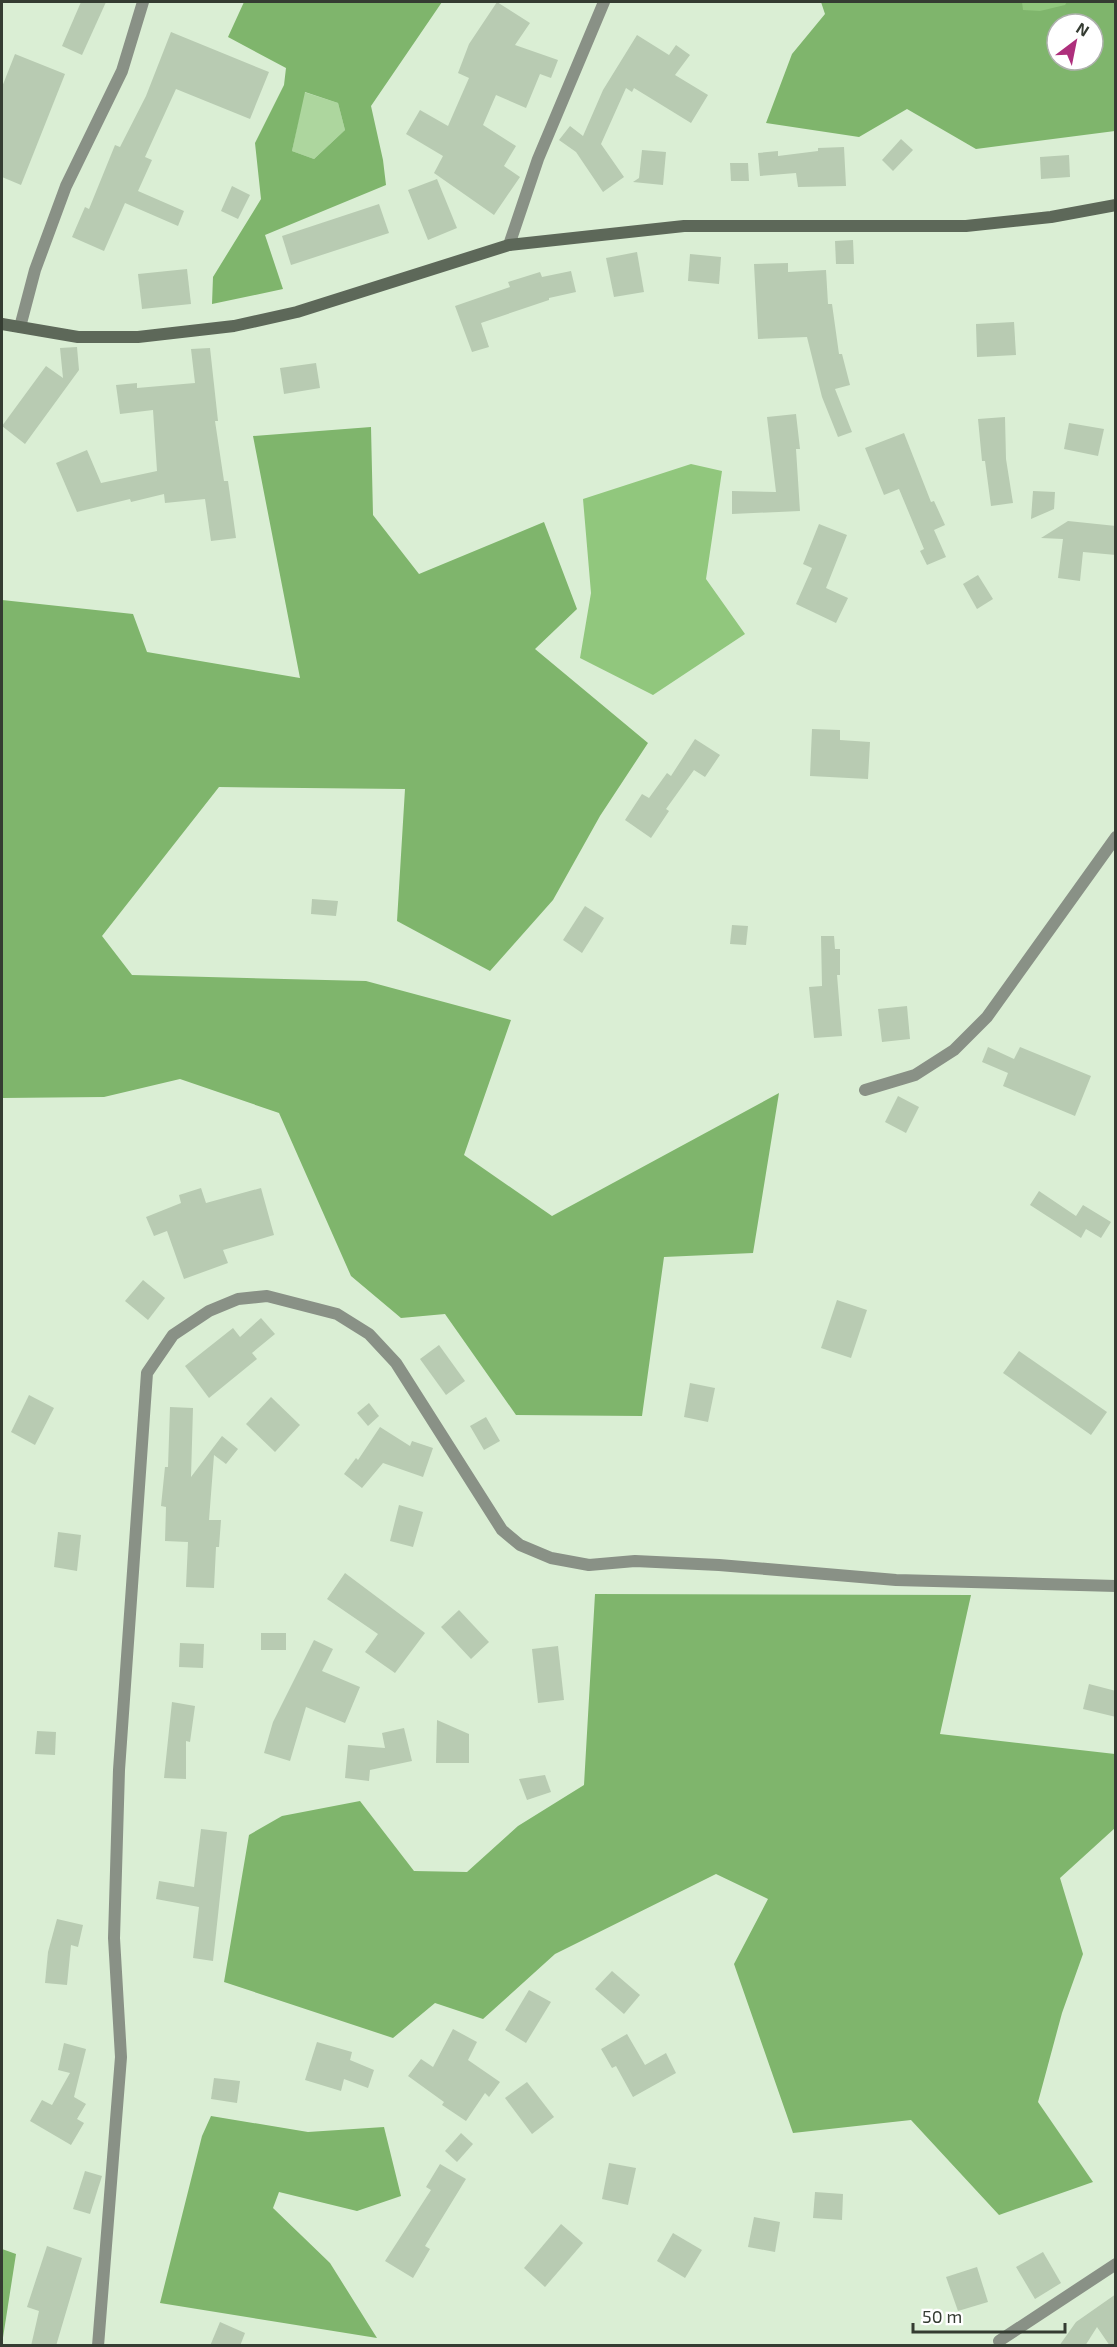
<svg xmlns="http://www.w3.org/2000/svg" width="1117" height="2347" font-family="'Exo 2',sans-serif">
<rect width="100%" height="100%" fill="#daeed4"/>
<path fill="#add69e" d="M304,92L338,103L345,130L314,159L292,151Z"/>
<g fill="#7fb56c" fill-rule="evenodd">
<path d="M244,2H442L371,106L383,160L386,185L265,235L283,289L212,304L213,277L261,199L255,143L284,85L286,68L228,37ZM305,92L338,103L345,130L314,159L292,151Z"/>
<path d="M821,2H1115V131L976,149L907,109L859,137L766,123L792,54L825,14ZM1057,24H1093V60H1057Z"/>
<path d="M371,427L373,515L419,574L544,522L577,609L535,649L648,743L600,816L553,900L490,971L397,921L405,789L219,787L102,936L132,975L366,981L511,1020L464,1155L552,1216L779,1093L753,1253L664,1257L642,1416L516,1415L445,1314L401,1318L351,1276L279,1113L180,1079L104,1097L2,1098V600L133,614L147,652L300,678L253,436Z"/>
<path d="M595,1594L971,1595L940,1734L1115,1754V1828L1060,1878L1083,1954L1062,2013L1038,2102L1093,2182L999,2215L911,2120L793,2133L734,1964L768,1899L716,1874L555,1954L483,2019L435,2003L393,2038L224,1982L249,1835L282,1816L360,1801L414,1871L467,1872L518,1826L584,1785Z"/>
<path d="M211,2116L308,2132L384,2127L401,2196L357,2211L279,2192L273,2208L330,2263L377,2338L160,2303L202,2136Z"/>
<path d="M2,2249L16,2254L2,2344Z"/>
</g>
<g fill="#91c77d">
<path d="M1022,2H1067L1065,5L1040,11L1023,10Z"/>
<path d="M691,464L722,471L706,579L745,634L653,695L580,658L591,593L583,499Z"/>
</g>
<g fill="#b8cbb2">
<path d="M81,2H106L82,55L62,46Z"/>
<path d="M497,2L530,23L515,45L558,60L551,78L540,74L526,108L496,95L483,125L516,146L504,166L520,177L494,215L434,173L443,156L406,134L420,110L448,126L469,78L458,73L469,44Z"/>
<path d="M171,32L269,72L250,119L176,89L145,157L152,160L138,191L184,211L178,226L125,203L104,251L72,237L85,207L89,209L115,145L120,147L146,96Z"/>
<path d="M637,35L669,55L676,45L690,55L675,75L708,95L691,123L634,88L632,92L626,88L601,144L624,177L603,192L576,152L559,140L570,126L583,136L603,90Z"/>
<path d="M15,54L65,74L21,185L2,177V87Z"/>
<path d="M901,139L913,150L893,171L882,160Z"/>
<path d="M844,147L846,186L798,187L796,173L760,176L758,153L778,151V156L818,151V148Z"/>
<path d="M642,150L666,152L663,185L633,182L639,178Z"/>
<path d="M1069,155L1070,177L1041,179L1040,157Z"/>
<path d="M730,163H748L749,181H731Z"/>
<path d="M437,179L457,228L428,240L408,190Z"/>
<path d="M232,186L250,195L238,219L221,211Z"/>
<path d="M379,204L389,233L291,265L282,236Z"/>
<path d="M853,240L854,264H836L835,241Z"/>
<path d="M637,252L644,292L614,297L606,258Z"/>
<path d="M690,254L721,257L719,284L688,281Z"/>
<path d="M788,263V272L826,270L828,304H832L839,354H842L850,385L835,389L852,432L838,437L822,397L807,337L758,339L754,264Z"/>
<path d="M187,269L191,304L142,309L138,274Z"/>
<path d="M571,271L576,292L549,298V300L481,323L489,347L472,352L455,306L510,287L508,282L540,272L542,277Z"/>
<path d="M1014,322L1016,355L977,357L976,324Z"/>
<path d="M77,347L79,370L25,444L2,426L46,366L63,378L60,348Z"/>
<path d="M210,348L218,421H215L224,481H228L236,538L211,541L205,499L165,503L164,494L131,502L130,499L77,512L56,463L87,450L101,483L157,471L153,410L120,414L116,385L137,383V388L195,383L191,349Z"/>
<path d="M316,363L320,388L284,394L280,368Z"/>
<path d="M796,414L800,449H796L800,511L732,514V491L776,492L767,417Z"/>
<path d="M1005,417L1006,459L1013,503L991,506L985,461H982L978,419Z"/>
<path d="M1069,423L1104,429L1098,456L1064,449Z"/>
<path d="M904,433L931,502L934,501L945,525L934,530L946,557L927,565L920,551L924,549L899,489L884,495L865,448Z"/>
<path d="M1033,491L1055,492L1054,509L1031,519Z"/>
<path d="M1068,521L1116,526V555L1083,552L1080,581L1058,578L1063,539L1041,538Z"/>
<path d="M819,524L847,535L826,588L848,598L836,623L796,604L812,568L803,564Z"/>
<path d="M978,575L993,599L977,609L963,584Z"/>
<path d="M812,729L840,730V740L870,742L868,779L810,776Z"/>
<path d="M695,739L720,755L705,777L694,770L666,809L669,811L651,838L625,820L642,794L649,798L667,773L671,776Z"/>
<path d="M312,899L338,901L336,916L311,914Z"/>
<path d="M585,906L604,918L582,953L563,940Z"/>
<path d="M732,925L748,926L746,945L730,944Z"/>
<path d="M821,936H834L835,949H840V975H837L842,1036L814,1038L809,987L822,986Z"/>
<path d="M907,1006L910,1039L882,1042L878,1009Z"/>
<path d="M988,1047L1014,1059L1020,1047L1091,1076L1075,1116L1003,1086L1008,1073L982,1062Z"/>
<path d="M898,1096L919,1107L906,1133L885,1122Z"/>
<path d="M201,1188L206,1203L261,1188L274,1235L223,1250L228,1263L184,1279L167,1231L154,1236L146,1217L181,1203L179,1195Z"/>
<path d="M1039,1191L1076,1216L1083,1205L1111,1222L1101,1238L1086,1229L1081,1238L1030,1205Z"/>
<path d="M143,1280L165,1298L148,1320L125,1301Z"/>
<path d="M837,1300L867,1310L851,1358L821,1348Z"/>
<path d="M261,1318L275,1334L252,1353L257,1359L209,1398L185,1366L233,1328L240,1337Z"/>
<path d="M439,1345L465,1381L446,1395L420,1359Z"/>
<path d="M1019,1351L1107,1412L1091,1435L1003,1373Z"/>
<path d="M690,1383L715,1388L708,1422L684,1417Z"/>
<path d="M29,1395L54,1408L35,1445L11,1432Z"/>
<path d="M271,1397L300,1425L275,1452L246,1424Z"/>
<path d="M369,1403L379,1416L368,1426L357,1413Z"/>
<path d="M170,1407L193,1408L191,1477L222,1436L238,1449L226,1464L214,1455L209,1520H221L219,1547H216L214,1588L186,1587L188,1542L165,1541L166,1507L161,1506L165,1467H168Z"/>
<path d="M486,1417L500,1441L484,1450L470,1426Z"/>
<path d="M380,1427L410,1446L412,1441L433,1448L423,1477L383,1463L362,1488L344,1474L356,1458L358,1460Z"/>
<path d="M399,1505L423,1512L413,1547L390,1541Z"/>
<path d="M58,1532L81,1535L77,1571L54,1567Z"/>
<path d="M345,1573L425,1633L395,1673L365,1652L378,1634L327,1599Z"/>
<path d="M459,1610L489,1642L471,1659L441,1627Z"/>
<rect x="261" y="1633" width="25" height="17"/>
<path d="M314,1640L333,1649L322,1671L360,1687L345,1723L306,1707L290,1761L264,1753L273,1722Z"/>
<path d="M180,1643L204,1644L203,1668L179,1667Z"/>
<path d="M558,1646L564,1700L538,1703L532,1649Z"/>
<path d="M1089,1684L1116,1691V1717L1083,1709Z"/>
<path d="M172,1702L195,1706L190,1742L186,1741V1779L164,1778Z"/>
<path d="M437,1720L469,1734V1763H436Z"/>
<path d="M404,1728L412,1761L370,1770L369,1781L345,1778L348,1745L385,1748L382,1733Z"/>
<path d="M37,1731L56,1732L55,1755L35,1754Z"/>
<path d="M545,1775L551,1792L527,1800L519,1779Z"/>
<path d="M201,1829L227,1832L213,1961L193,1958L199,1907L156,1899L159,1881L194,1887Z"/>
<path d="M57,1919L83,1925L78,1947L71,1945L67,1985L45,1983L48,1952Z"/>
<path d="M612,1971L640,1995L624,2014L595,1989Z"/>
<path d="M529,1990L551,2002L526,2043L505,2030Z"/>
<path d="M453,2029L477,2042L468,2060L500,2082L489,2097L485,2093L466,2121L442,2105L444,2102L408,2076L421,2059L433,2067Z"/>
<path d="M627,2034L645,2065L666,2053L676,2073L633,2097L616,2066L612,2068L601,2049Z"/>
<path d="M317,2042L352,2052L350,2060L374,2070L368,2088L344,2079L341,2091L305,2080Z"/>
<path d="M64,2043L86,2049L74,2097L86,2104L77,2119L84,2123L71,2145L30,2121L42,2100L52,2105L70,2073L58,2070Z"/>
<path d="M214,2078L240,2081L237,2103L211,2099Z"/>
<path d="M527,2082L554,2117L532,2134L505,2098Z"/>
<path d="M461,2133L473,2144L457,2162L445,2151Z"/>
<path d="M609,2163L636,2168L628,2205L602,2199Z"/>
<path d="M440,2164L466,2179L425,2246L430,2249L413,2278L385,2261L431,2190L426,2187Z"/>
<path d="M85,2171L102,2176L90,2214L73,2209Z"/>
<path d="M815,2192L843,2194L842,2220L813,2218Z"/>
<path d="M754,2217L780,2222L775,2252L748,2247Z"/>
<path d="M561,2224L583,2243L545,2287L524,2268Z"/>
<path d="M673,2233L702,2250L685,2278L657,2261Z"/>
<path d="M47,2246L82,2258L56,2346H31L39,2311L27,2307Z"/>
<path d="M1043,2252L1061,2283L1035,2299L1016,2267Z"/>
<path d="M977,2267L988,2302L958,2311L946,2277Z"/>
<path d="M1116,2294V2346H1110L1097,2327L1085,2346H1059L1076,2322Z"/>
<path d="M220,2322L245,2333L240,2346H210Z"/>
</g>
<g fill="none" stroke-linecap="round" stroke-linejoin="round">
<g stroke="#899186" stroke-width="12">
<path d="M509,245L538,159L604,2"/>
<path d="M20,327L35,270L66,186L122,71L143,2"/>
<path d="M865,1090L915,1075L954,1050L987,1017L1116,837"/>
<path d="M999,2341L1116,2264"/>
<path d="M98,2346L121,2057L114,1938L119,1770L147,1373L173,1335L209,1311L238,1299L267,1296L337,1314L369,1334L396,1363L502,1530L520,1545L551,1558L589,1565L635,1561L719,1565L896,1580L1116,1586"/>
</g>
<path stroke="#5d6859" stroke-width="12" d="M2,324L78,337H138L234,326L297,312L509,245L684,226H966L1051,217L1116,205"/>
</g>
<rect width="1117" height="2347" fill="none" stroke="#353c32" stroke-width="6"/>
<g transform="translate(1075 42) rotate(32)"><circle r="28" fill="#ffffff" stroke="#aeb1ad" stroke-width="1.5"/>
<path d="M0-4.5L10 22L0 15L-10 22Z" fill="#ae2f7c"/>
<text y="-9" font-size="16" font-weight="bold" text-anchor="middle" fill="#353c32">N</text>
</g>
<path d="M913 2323v9h152v-9" fill="none" stroke="#353c32" stroke-width="3"/>
<text x="922" y="2323" font-size="18" fill="#353c32" stroke="#ffffff" stroke-width="4.5" paint-order="stroke">50 m</text>
</svg>
